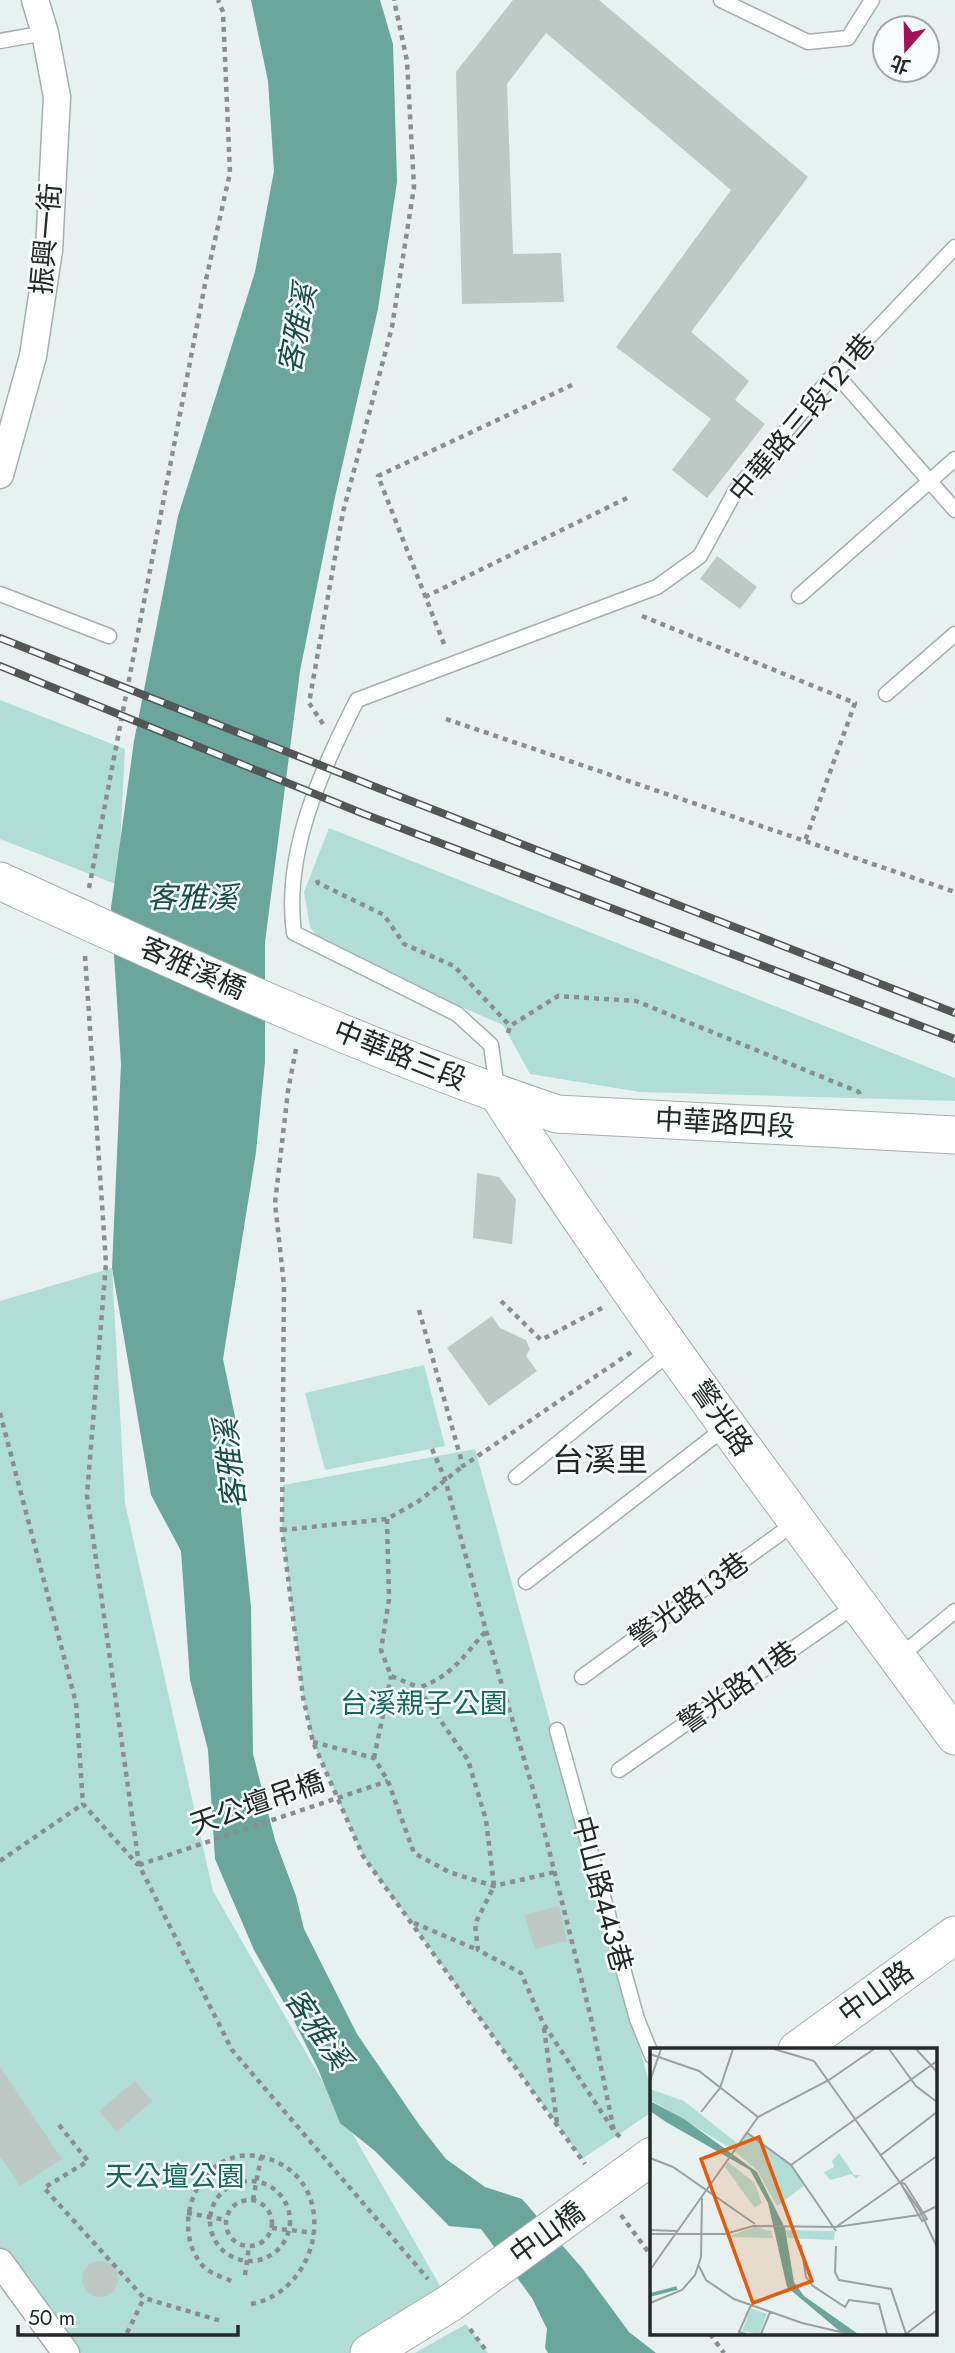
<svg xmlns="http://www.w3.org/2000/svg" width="955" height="2353" font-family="Jost,'Noto Sans TC',sans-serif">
<rect width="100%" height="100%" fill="#e7f2f0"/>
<g fill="#b0ded5">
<path d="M0,700L125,749L118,885L0,839Z"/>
<path d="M329,828L955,1078V1101L640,1092L530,1074L503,1025L326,949L310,927L304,892Z"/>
<path d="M112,1268L125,1503L213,1891L450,2303L376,2353H71L0,2249V1301Z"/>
<path d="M424,1365L445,1446L325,1470L305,1393Z"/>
<path d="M475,1449L652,2093V2112L582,2159L363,1856L313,1742L303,1697L282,1530L283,1485Z"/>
<path d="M466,2324L488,2353H415Z"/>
</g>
<path fill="#6aa69b" d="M251,0H380L393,44L397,182L378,309L335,497L300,671L265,942V1062L256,1152L223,1359L241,1445V1511L251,1607L253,1754L275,1840L296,1896L304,1929L357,2034L420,2126L446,2159L485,2187L522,2199L582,2268L629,2332L656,2353H548L545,2348L547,2329L532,2298L481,2229L449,2226L375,2151L340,2123L318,2069L292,2017L254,1950L215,1859L208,1750L190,1680L181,1551L151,1495L112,1268L121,1064L111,908L134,741L178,516L255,272L274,171L268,81Z"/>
<g fill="#bec9c6">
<path d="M513,0H599L808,177L691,332L749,381L735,400L765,424L707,498L672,470L711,419L616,347L731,190L546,33L507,84L513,254L561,253L564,302L462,304L456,72Z"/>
<path d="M717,556L757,587L740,609L700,579Z"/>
<path d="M477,1173L499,1177L516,1199L512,1244L473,1238Z"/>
<path d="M492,1316L500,1328L526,1340L530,1349L526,1356L537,1371L489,1406L447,1348Z"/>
<path d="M559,1906L567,1941L535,1949L524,1915Z"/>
<path d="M0,2067L62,2159L20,2186L0,2156Z"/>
<path d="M135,2081L152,2101L117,2132L99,2111Z"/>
<circle cx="100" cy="2279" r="18"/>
</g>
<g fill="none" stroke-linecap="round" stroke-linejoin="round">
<defs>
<g id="lane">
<path d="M721,0L808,42L848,38L872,0"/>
<path d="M0,41L45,33"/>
<path d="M835,373L955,510"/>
<path d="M0,594L109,636"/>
<path d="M799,596L955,459"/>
<path d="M886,694L955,634"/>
<path d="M497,1089L491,1045L457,1014L294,933C283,852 321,771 357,700L657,587L700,556L736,490L835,373L955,247"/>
<path d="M516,1477L672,1351"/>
<path d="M526,1582L726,1427"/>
<path d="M899,1657L955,1611"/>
<path d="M582,1677L796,1522"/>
<path d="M557,1730L637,2019L652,2056"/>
<path d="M619,1770L856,1605"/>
</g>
<g id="street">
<path d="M0,475L33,356L49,250L57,97L45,33L35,0"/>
<path d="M0,2262L66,2353"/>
</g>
<g id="secondary">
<path d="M0,881C183,965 366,1050 557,1114L955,1135"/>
<path d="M498,1094C640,1315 800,1524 955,1736"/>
<path d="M797,2050L955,1935"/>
<path d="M369,2353L450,2303L652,2156"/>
</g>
</defs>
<use href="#lane" stroke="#a5afad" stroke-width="17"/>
<use href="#street" stroke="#a5afad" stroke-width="29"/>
<use href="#secondary" stroke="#a5afad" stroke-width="39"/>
<g stroke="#888f8e" stroke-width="4.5" stroke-dasharray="5 5" stroke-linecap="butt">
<path d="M425,597L627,498"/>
<path d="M642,616L855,703L805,841"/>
<path d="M444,644L378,476L572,385"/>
<path d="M446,719L955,892"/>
<path d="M323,724L309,703L343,512L392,327L414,187L407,61L394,0"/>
<path d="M317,880L318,883L384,915L404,944L454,966L510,1026"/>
<path d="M89,888L205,284L230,173L223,12L218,0"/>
<path d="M85,956L106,1263L87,1495L139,1865L232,2050L428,2279"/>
<path d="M508,1033L510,1026L558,996L636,1001L859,1092L861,1099"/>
<path d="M296,1049L288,1091L275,1203L284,1285L282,1530L303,1697L313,1742L363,1856L585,2164"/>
<path d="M501,1301L541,1340L602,1308"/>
<path d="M419,1310L463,1466L633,1351"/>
<path d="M0,1413L76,1703L83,1804L138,1865"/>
<path d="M432,1449L445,1479L486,1631L538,1806L591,2018L614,2131"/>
<path d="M387,1519L389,1599L381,1650L391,1676L418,1687"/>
<path d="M282,1530L387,1519L419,1501L463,1466"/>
<path d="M485,1632C462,1658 452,1676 418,1688L468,1760L486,1820L494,1886L475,1924L478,1950L521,1973L543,2023L614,2131L621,2138"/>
<path d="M313,1742L374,1758L388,1781L414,1853L449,1872L494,1886L555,1872"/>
<path d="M374,1758L391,1676"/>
<path d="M0,1861L83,1804"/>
<path d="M414,1923L478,1950"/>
<path d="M544,2028L557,2123"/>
<path d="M59,2125L88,2161L44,2188L144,2298L221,2321"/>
<circle cx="250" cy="2221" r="40"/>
<circle cx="249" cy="2223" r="23"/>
<path d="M253,2200L261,2157"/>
<path d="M187,2213L226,2220"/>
<path d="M621,2215L652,2257"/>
<path d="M272,2228L315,2233"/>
<path d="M245,2275L249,2246"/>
<path d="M231,2281C223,2277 209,2273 203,2266C166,2224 202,2143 262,2157C342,2176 324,2290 251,2304"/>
<path d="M470,2329L488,2353"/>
<path d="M127,2333L144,2298"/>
<path d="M710,2334L724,2353"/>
</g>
<use href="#lane" stroke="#fff" stroke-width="14"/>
<use href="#street" stroke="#fff" stroke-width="26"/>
<use href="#secondary" stroke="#fff" stroke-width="37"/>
<defs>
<g id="rail">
<path d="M0,638L383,790L955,1013"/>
<path d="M0,666L364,814L955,1039"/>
</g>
</defs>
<use href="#rail" stroke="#525756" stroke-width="8"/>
<use href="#rail" stroke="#f6fffd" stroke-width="5" stroke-dasharray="16" stroke-linecap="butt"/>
<path stroke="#888f8e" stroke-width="4.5" stroke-dasharray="5 5" stroke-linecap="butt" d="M139,1865L388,1781"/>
</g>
<g text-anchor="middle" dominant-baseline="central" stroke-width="5" stroke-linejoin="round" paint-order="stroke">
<g font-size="28" fill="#242827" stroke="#f6fffd">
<text transform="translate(46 239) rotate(-85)">振興一街</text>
<text transform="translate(802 418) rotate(-50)">中華路三段121巷</text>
<text transform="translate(193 968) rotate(24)">客雅溪橋</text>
<text transform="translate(400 1055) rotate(22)">中華路三段</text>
<text transform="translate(725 1123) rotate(3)">中華路四段</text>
<text transform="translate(722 1418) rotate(55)">警光路</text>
<text transform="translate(689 1600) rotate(-36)">警光路13巷</text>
<text transform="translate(738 1687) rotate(-35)">警光路11巷</text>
<text transform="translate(257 1803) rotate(-19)">天公壇吊橋</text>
<text transform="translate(602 1894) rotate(75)">中山路443巷</text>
<text transform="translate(876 1992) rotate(-36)">中山路</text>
<text transform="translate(547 2233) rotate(-36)">中山橋</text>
</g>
<g font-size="28" fill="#15655a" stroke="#f6fffd">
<text x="424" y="1703">台溪親子公園</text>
<text x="175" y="2176">天公壇公園</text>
</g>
<g font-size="30" font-style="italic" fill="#184d45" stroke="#f6fffd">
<text transform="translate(297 329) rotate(-79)">客雅溪</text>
<text x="192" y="897">客雅溪</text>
<text transform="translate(230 1464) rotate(-96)">客雅溪</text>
<text transform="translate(318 2029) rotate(55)">客雅溪</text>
</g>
<g font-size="32" fill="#242827" stroke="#f6fffd">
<text x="600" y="1460">台溪里</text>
</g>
</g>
<g transform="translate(650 2048)">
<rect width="287" height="287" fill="#e7f2f0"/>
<path d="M0,41L34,53L87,95L82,101L11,58L0,52ZM96,84L141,117L155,137L127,158L107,122L83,102ZM189,105L204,127H210L206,131L202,126L180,132L174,124L184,119L182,113ZM78,114L104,134L112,155L105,159L101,155L75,119ZM105,179L121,183L123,190L75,189ZM135,182L185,183L184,192L138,190ZM101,260L117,266L109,286L92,283Z" fill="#b0ded5"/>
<path d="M0,53L34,71L107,124L135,180L144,234L154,248L208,286H193L137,239L118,155L100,122L16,74L0,63Z" fill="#6aa69b"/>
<path fill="none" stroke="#6aa69b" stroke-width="3.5" d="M0,247L27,240"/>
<path fill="none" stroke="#99a1a0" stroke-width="2" d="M124,1L164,13M239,1L266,38L287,54M266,1L287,24M0,6L49,23L108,69M164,13L270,163L287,199M0,33L11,1M51,64L70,40L83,1M96,84L141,117L186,183M231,107L287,64M0,110L23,119L105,176M141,117L287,13M250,134L255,136L277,171L272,173ZM186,179L287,108M0,182L27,183M0,186H75L103,178L186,179L269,167L287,158M151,197L156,229L163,238L195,259L199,252L229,256L237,286M186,198L185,224L189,232L241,241L256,286M49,218L56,232L84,251L152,275L199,286M0,222L108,69L179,32L224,1M0,255L32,242L45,227L51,209L52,150M96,286L89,284L101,257M111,286L120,264M256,286L287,262"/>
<path fill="#e8590c" fill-opacity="0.15" stroke="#e8590c" stroke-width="3.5" d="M109,89L162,233L103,255L51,111Z"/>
<rect width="287" height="287" fill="none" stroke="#242827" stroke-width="3.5"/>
</g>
<g transform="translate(906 49) rotate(200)"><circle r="33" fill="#f6fffd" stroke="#a2a9a7" stroke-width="2"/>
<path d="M0-5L12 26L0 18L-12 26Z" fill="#a31053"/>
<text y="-10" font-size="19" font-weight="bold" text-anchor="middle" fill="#242827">北</text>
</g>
<path d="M18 2325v10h220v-10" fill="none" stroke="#242827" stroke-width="3.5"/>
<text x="28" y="2325" font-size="21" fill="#242827" stroke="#f6fffd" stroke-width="5" paint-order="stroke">50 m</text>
</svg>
